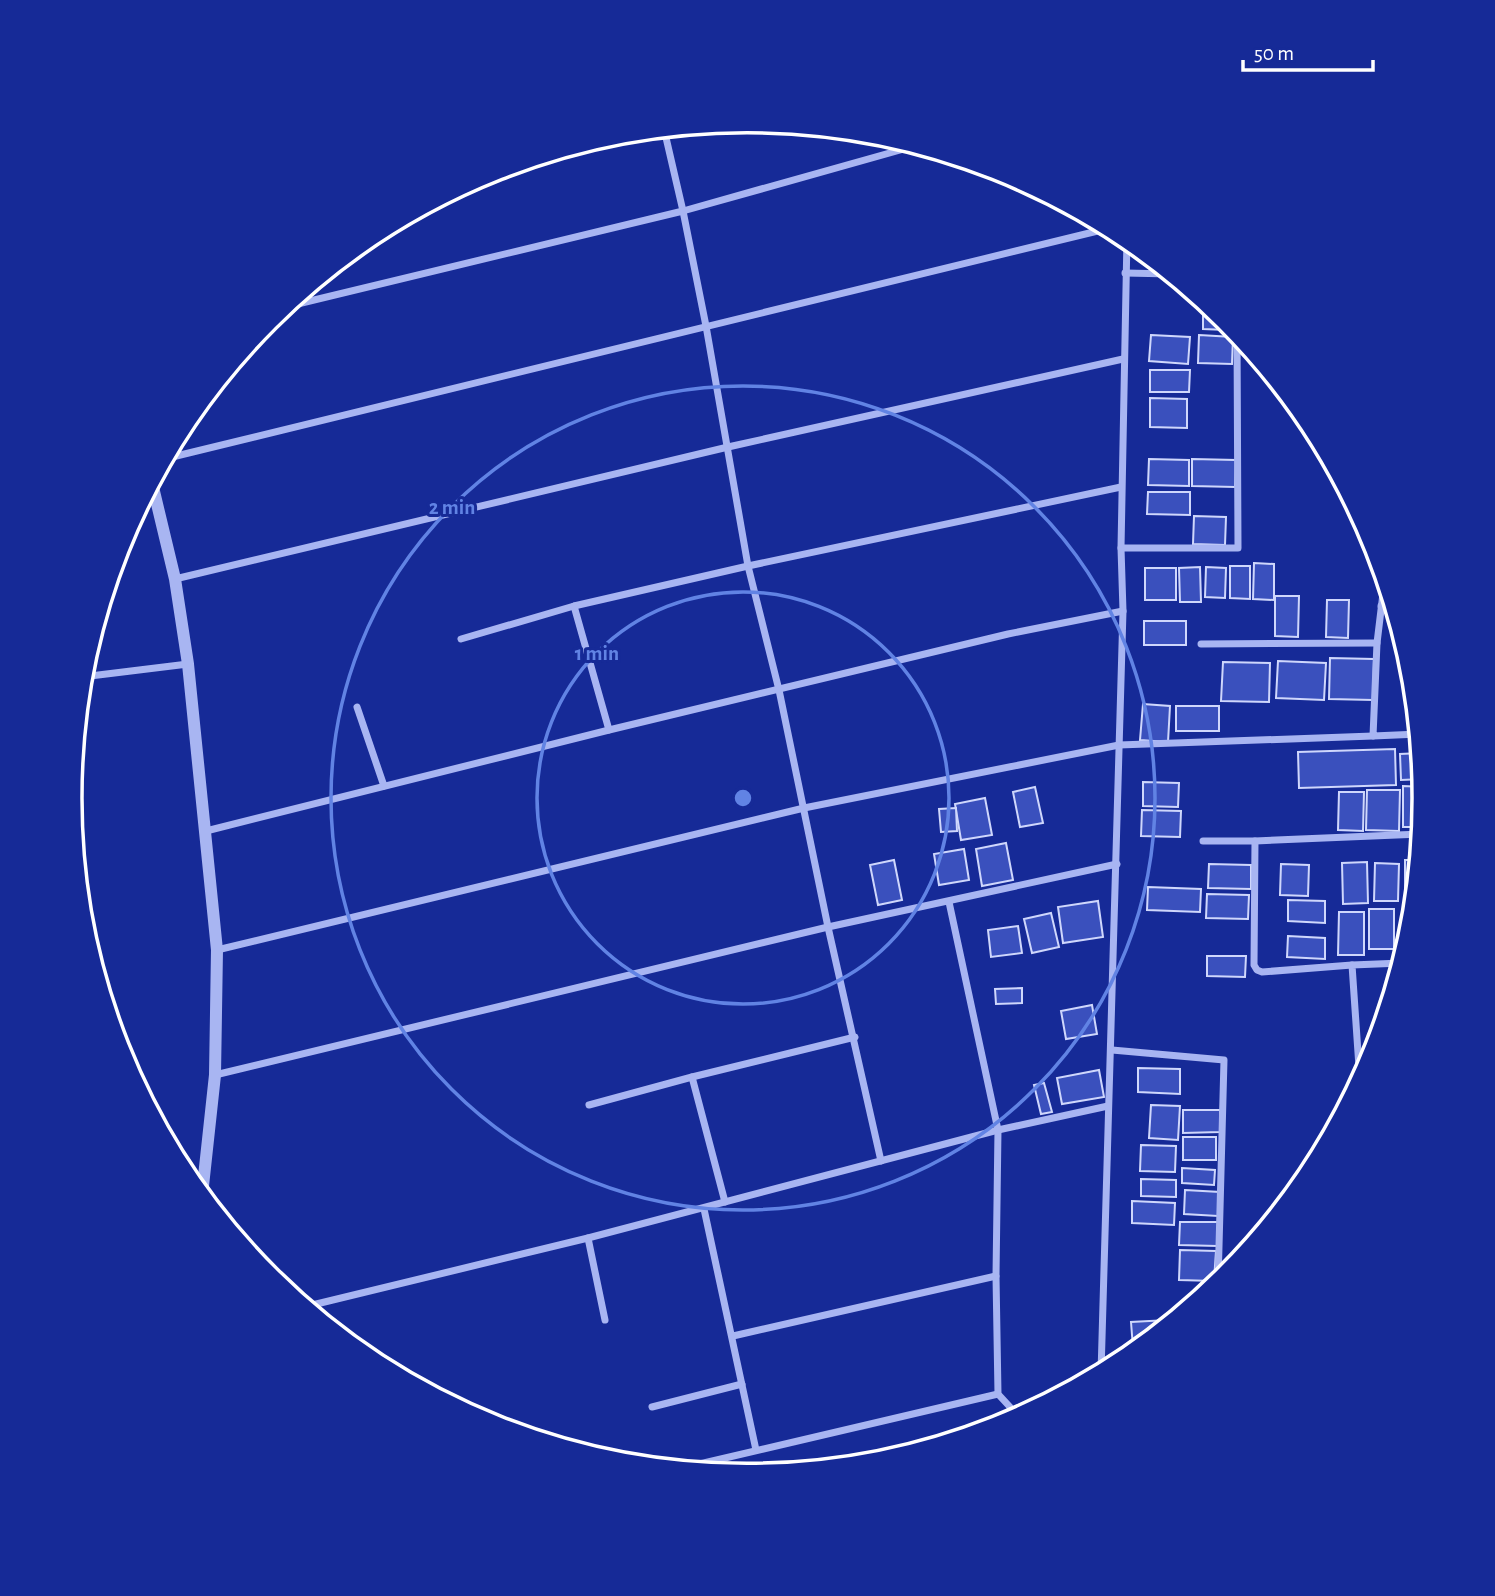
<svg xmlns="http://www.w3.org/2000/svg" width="1495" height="1596" font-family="'Alegreya Sans',sans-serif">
<rect width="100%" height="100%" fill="#162a97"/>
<g fill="#3a50bd" stroke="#cfd7fc" stroke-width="2">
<path d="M1203,300L1226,318V330L1203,329Z"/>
<path d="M1151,335L1190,337L1188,364L1149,361Z"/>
<path d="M1199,335L1233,337L1232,364L1198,363Z"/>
<path d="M1150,370H1190L1189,392H1150Z"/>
<path d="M1150,398L1187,399V428L1150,427Z"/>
<path d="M1149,459L1189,460V486L1148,485Z"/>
<path d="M1192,459L1236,460L1235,487L1192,486Z"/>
<path d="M1148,492H1190V515L1147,514Z"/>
<path d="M1194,516L1226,517L1225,545L1193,544Z"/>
<path d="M1254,563L1274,564V600L1253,599Z"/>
<path d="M1230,566H1250V599L1230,598Z"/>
<path d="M1200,567L1201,602H1180L1179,568Z"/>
<path d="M1206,567L1226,568L1225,598L1205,597Z"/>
<rect x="1145" y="568" width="31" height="32"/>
<path d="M1275,596H1299L1298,637L1275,636Z"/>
<path d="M1327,600H1349L1348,638L1326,637Z"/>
<rect x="1144" y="621" width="42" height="24"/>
<path d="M1330,658L1374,659L1373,700L1329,699Z"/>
<path d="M1278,661L1326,663L1324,700L1276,698Z"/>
<path d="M1223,662L1270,663L1269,702L1221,701Z"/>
<path d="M1143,704L1170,706L1168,742L1140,740Z"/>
<rect x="1176" y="706" width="43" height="25"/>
<path d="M1395,749L1396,785L1299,788L1298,752Z"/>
<path d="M1421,753L1423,779L1401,780L1400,754Z"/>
<path d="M1143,782L1179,783L1178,807L1143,806Z"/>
<path d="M1403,786L1424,787L1422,827H1403Z"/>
<path d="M1035,787L1043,823L1020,827L1013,792Z"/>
<path d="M1367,790H1400L1399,831L1366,830Z"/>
<path d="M1339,792H1364L1363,831L1338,830Z"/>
<path d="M985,798L992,835L961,840L955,804Z"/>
<path d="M956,808L957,831L941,832L939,809Z"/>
<path d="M1142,810L1181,811L1180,837L1141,836Z"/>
<path d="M1006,843L1013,880L982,886L976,849Z"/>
<path d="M964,849L969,880L939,885L934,854Z"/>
<path d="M894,860L902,900L878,905L870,865Z"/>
<path d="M1405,860H1419L1415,900H1405Z"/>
<path d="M1367,862L1368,903L1343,904L1342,863Z"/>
<path d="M1375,863L1399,864L1398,901H1374Z"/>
<path d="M1209,864L1251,865V889L1208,888Z"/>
<path d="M1281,864L1309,865L1308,896L1280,895Z"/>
<path d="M1148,887L1201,889L1200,912L1147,910Z"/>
<path d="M1207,894L1249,895L1248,919L1206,918Z"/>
<path d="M1288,900L1325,901V923L1288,921Z"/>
<path d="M1098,901L1103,937L1063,943L1058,907Z"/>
<rect x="1369" y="909" width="25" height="40"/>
<path d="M1404,910H1414L1412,927H1403Z"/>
<path d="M1339,912H1364V955H1338Z"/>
<path d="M1051,913L1059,947L1032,953L1024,919Z"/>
<path d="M1018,926L1022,953L991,957L988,930Z"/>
<path d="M1400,933L1411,934L1405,952H1400Z"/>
<path d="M1288,936L1325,938V959L1287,957Z"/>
<path d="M1207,956H1246L1245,977L1207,976Z"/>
<path d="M1022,988V1003L996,1004L995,989Z"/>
<path d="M1092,1005L1097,1034L1066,1039L1061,1011Z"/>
<path d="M1138,1068L1180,1069V1094L1138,1092Z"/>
<path d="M1099,1070L1104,1097L1062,1104L1057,1078Z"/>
<path d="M1044,1083L1052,1112L1041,1114L1034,1085Z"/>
<path d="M1151,1105L1180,1106L1178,1140L1149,1138Z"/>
<path d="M1183,1110H1220V1132L1183,1133Z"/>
<rect x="1183" y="1137" width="33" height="23"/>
<path d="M1141,1145L1176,1146L1175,1172L1140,1171Z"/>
<path d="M1182,1168L1215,1170L1214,1185L1182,1183Z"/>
<path d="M1141,1179L1176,1180V1197L1141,1196Z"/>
<path d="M1185,1190L1220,1192L1218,1216L1184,1214Z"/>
<path d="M1132,1201L1175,1203L1174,1225L1132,1223Z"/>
<path d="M1180,1222H1218L1217,1246L1179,1245Z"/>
<path d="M1180,1250L1216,1251L1214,1281L1179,1280Z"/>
<path d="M1168,1320V1325L1141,1347L1133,1348L1131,1322Z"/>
</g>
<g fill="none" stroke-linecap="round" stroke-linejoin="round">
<g stroke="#a8b5f2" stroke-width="7">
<path d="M664,129L683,211L706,326L748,566L779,690L828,927L881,1161"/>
<path d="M1125,273L1172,274"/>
<path d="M281,308L683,211L918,145"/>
<path d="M164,459L1110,228"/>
<path d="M1121,548H1238L1237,332"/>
<path d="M1385,577L1377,643L1373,736L1419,734"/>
<path d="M175,579L728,447L1123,359"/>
<path d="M574,606L609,730"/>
<path d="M1381,606L1394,607"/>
<path d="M461,639L574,606L748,566L1121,487"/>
<path d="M1201,644L1377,643"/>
<path d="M82,677L188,664"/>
<path d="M357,707L384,786"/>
<path d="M206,831L609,730L1008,634L1123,611"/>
<path d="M1203,841H1255L1254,965L1257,970L1262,972L1352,965"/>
<path d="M1255,841L1421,834"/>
<path d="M949,902L998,1130L996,1276L998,1394L1010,1407L1011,1422"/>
<path d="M217,950L804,808L1119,745L1373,736"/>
<path d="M1112,1050L1224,1060L1218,1284"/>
<path d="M215,1075L828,927L1117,864"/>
<path d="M692,1077L855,1037"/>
<path d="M1360,1082L1352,965L1402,963"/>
<path d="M589,1105L692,1077L725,1202"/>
<path d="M704,1209L756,1450"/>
<path d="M588,1238L605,1320"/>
<path d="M304,1307L588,1238L998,1130L1108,1106"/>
<path d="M733,1336L996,1276"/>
<path d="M1101,1373L1123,611L1121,548L1127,237"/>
<path d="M652,1407L742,1384"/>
<path d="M678,1469L998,1394"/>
</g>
<path stroke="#a8b5f2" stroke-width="12" d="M152,483L175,579L188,664L217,950L215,1075L202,1195"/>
</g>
<g fill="none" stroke="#6183e4" stroke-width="3.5">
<circle cx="743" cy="798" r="206"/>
<circle cx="743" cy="798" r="412"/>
</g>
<path d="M0 0H1495V1596H0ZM82 798a665 665 0 1 1 1330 0a665 665 0 1 1-1330 0Z" fill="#162a97" fill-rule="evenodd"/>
<path fill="none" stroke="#fff" stroke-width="3.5" d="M82 798a665 665 0 1 1 1330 0a665 665 0 1 1-1330 0Z"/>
<circle cx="743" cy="798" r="10" fill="#6183e4" stroke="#162a97" stroke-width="3.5"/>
<g font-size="21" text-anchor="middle" font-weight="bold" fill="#6183e4" stroke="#162a97" stroke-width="6" stroke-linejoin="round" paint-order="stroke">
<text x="452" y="514">2 min</text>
<text x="597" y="660">1 min</text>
</g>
<path d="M1243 60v10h130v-10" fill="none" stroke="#ffffff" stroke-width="3.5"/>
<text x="1254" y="60" font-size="21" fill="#ffffff" stroke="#162a97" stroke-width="5" paint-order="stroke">50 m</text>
</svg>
